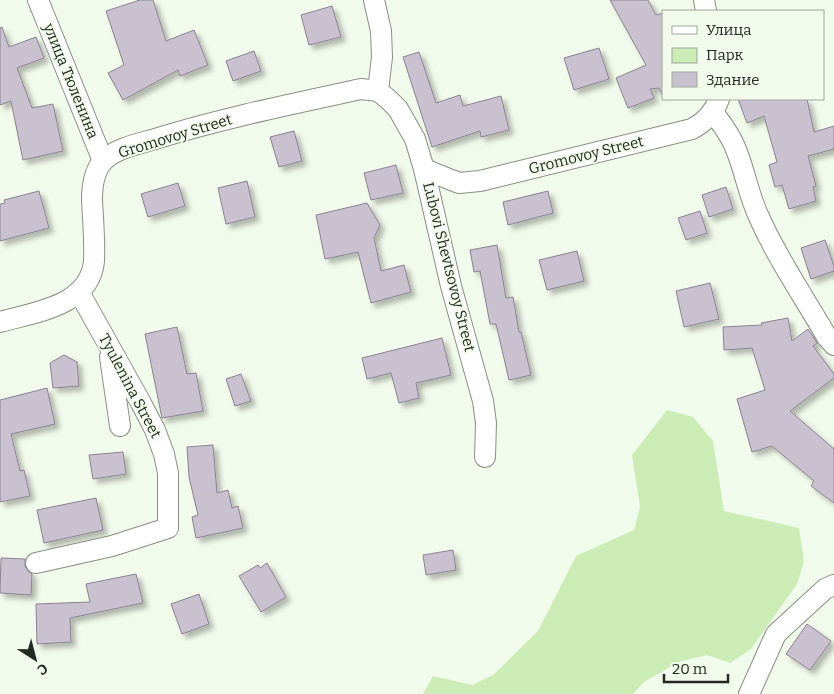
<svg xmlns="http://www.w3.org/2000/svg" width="834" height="694" font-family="Bitter,serif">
<defs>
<filter id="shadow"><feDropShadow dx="4.5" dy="4.5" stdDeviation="2.5" flood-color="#0004"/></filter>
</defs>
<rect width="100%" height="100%" fill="#f1fbeb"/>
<path fill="#ccecb6" d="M667,410L693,417L713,441L724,511L799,528L804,561L797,584L751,649L730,663L707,655L679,662L644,682L633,694H423L433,676L472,685L493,675L538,631L576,556L634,530L640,507L632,455Z"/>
<g fill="#cac1d0" stroke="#8a8290" filter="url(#shadow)">
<path d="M140,0H153L166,41L194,30L208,65L180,76L178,70L123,100L108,73L124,65L106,11Z"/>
<path d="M610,0H648L656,15L663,13V96L659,88L650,89L654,98L628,108L616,78L646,65Z"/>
<path d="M332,6L341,37L309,45L301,15Z"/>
<path d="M2,27L9,47L36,37L44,58L17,68L32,108L53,104L63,151L23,160L11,101L0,105V28Z"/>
<path d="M599,48L609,79L574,90L564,58Z"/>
<path d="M254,51L261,71L233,81L226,61Z"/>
<path d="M419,52L436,103L460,95L463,106L501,96L509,130L481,137L480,131L432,147L403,57Z"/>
<path d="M738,99H807L814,132L834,126V149L808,156L816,186L813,187L816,201L789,209L782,185L775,187L769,165L777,162L764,116L747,123Z"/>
<path d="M294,131L302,161L279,167L270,137Z"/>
<path d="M396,165L403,193L371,200L364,173Z"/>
<path d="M247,181L255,217L226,224L218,188Z"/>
<path d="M178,183L185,206L148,217L141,194Z"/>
<path d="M726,187L733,209L709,217L702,195Z"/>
<path d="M39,191L49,228L0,241V204L5,203L4,200Z"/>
<path d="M548,191L553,213L508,225L503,202Z"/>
<path d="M367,203L380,225L374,238L381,271L404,265L411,292L371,303L358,252L325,259L316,215Z"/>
<path d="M700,211L707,233L686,240L678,218Z"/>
<path d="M825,240L834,266V271L811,279L801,248Z"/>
<path d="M497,245L506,298L513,297L519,332H521L531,375L509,380L496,324H490L480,271L474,272L470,250Z"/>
<path d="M577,251L584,281L547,290L539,260Z"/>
<path d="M710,283L719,319L684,327L676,291Z"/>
<path d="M788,318L792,341L808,329L817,343L813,346L834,374V378L790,411L834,449V503L811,486L814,481L772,446L752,452L737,399L765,390L752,348L724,350L723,327L762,325L761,323Z"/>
<path d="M177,327L187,374L196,373L203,411L162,418L145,334Z"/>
<path d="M442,338L451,375L416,383L419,398L399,403L391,373L367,379L362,358Z"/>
<path d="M64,355L77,362L79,386L53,388L50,363Z"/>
<path d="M241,374L251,401L235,406L226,379Z"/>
<path d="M47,388L55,424L11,434L20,471L24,470L30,496L0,502V400Z"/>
<path d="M213,445L217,493L228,490L232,508L238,506L243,528L196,538L192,517L198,515L189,477L187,447Z"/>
<path d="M123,452L126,474L93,479L89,455Z"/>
<path d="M96,498L103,530L44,543L37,510Z"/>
<path d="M453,550L456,570L426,575L423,555Z"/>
<path d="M1,558L25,559V566L28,571L32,574L31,595L0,593Z"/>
<path d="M267,563L286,597L261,612L239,576L258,565L260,568Z"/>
<path d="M136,574L143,603L70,618L71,642L37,644L36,604L90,602L86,584Z"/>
<path d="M199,594L209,624L182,634L171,604Z"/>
<path d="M807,624L831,641L810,670L786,654Z"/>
</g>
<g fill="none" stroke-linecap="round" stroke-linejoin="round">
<defs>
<g id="minor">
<path d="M38,0L103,161"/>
<path d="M374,0L381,31L382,57L378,91"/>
<path d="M704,0L706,11"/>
<path d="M713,112C721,123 730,134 735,147C745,170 748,194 759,217C777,258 804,297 827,337L834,345"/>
<path d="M424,169L459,183L480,181L692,129C705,122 714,113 719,99"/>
<path d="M0,322C35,312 90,306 94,261C95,241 93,220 92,200C92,187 94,171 103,161C116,148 138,144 155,139C223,118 292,104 361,89L378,91L388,99L398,109L415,139L424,169L451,286L483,401L486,423L485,457"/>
<path d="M110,357L120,426"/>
<path d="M36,563L112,546L168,528V473L164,454L155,430L141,403L79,292"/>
<path d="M749,694L776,634L825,589L834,585"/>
</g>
</defs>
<use href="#minor" stroke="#889183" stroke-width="22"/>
<use href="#minor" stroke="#fff" stroke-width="20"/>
</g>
<g text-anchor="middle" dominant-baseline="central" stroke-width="4" stroke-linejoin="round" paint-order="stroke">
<g font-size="15" fill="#252923" stroke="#f1fbeb">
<text transform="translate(71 81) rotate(68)">улица Тюленина</text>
<text transform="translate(175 136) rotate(-17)">Gromovoy Street</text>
<text transform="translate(586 155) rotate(-14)">Gromovoy Street</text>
<text transform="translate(449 267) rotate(76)">Lubovi Shevtsovoy Street</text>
<text transform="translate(130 386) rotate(62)">Tyulenina Street</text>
</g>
</g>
<rect x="662" y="10" width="162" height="90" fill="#f1fbeb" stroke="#9fa79b"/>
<rect x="672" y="26" width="25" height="8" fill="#ffffff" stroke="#9fa79b"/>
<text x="706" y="35" font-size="15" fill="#252923">Улица</text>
<rect x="672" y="48" width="25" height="15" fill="#ccecb6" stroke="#9fa79b"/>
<text x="706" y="60" font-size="15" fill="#252923">Парк</text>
<rect x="672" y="72" width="25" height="15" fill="#cac1d0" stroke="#9fa79b"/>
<text x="706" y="85" font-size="15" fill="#252923">Здание</text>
<g transform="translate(35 659) rotate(144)" stroke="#f1fbeb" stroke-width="4" paint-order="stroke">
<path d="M0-4L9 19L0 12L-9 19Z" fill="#252923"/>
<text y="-8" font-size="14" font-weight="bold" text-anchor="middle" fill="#252923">С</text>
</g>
<path d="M664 674v8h64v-8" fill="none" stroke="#252923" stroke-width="2.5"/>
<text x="672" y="674" font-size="15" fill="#252923" stroke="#f1fbeb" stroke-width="4" paint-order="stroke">20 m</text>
</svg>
